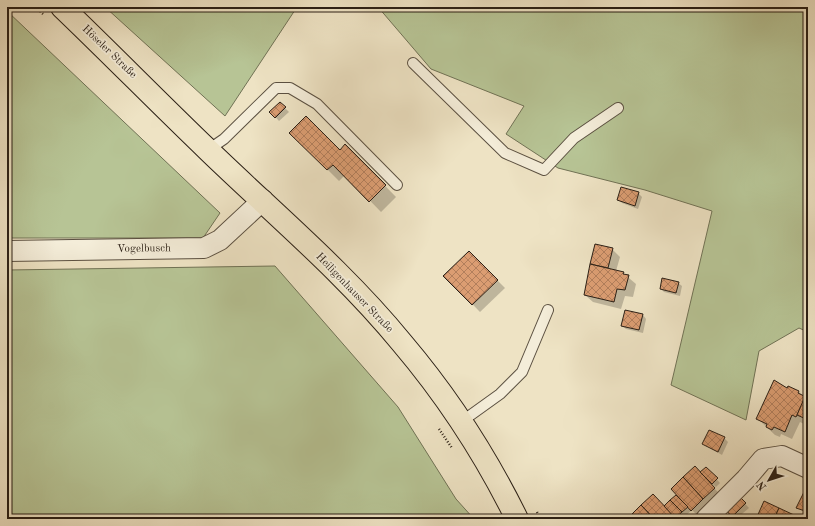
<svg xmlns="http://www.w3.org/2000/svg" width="815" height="526" font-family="'Old Standard TT',serif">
<defs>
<pattern id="building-cross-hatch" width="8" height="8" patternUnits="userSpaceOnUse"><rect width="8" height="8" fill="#db9d72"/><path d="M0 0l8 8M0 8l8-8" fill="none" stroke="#b27f5c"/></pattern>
</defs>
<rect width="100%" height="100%" fill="#eee3c4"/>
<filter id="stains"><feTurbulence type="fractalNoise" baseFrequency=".005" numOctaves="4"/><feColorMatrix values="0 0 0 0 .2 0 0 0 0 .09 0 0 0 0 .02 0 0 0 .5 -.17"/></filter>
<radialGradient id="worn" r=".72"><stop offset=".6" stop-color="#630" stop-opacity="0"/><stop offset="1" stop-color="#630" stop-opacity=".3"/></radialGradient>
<g fill="#b7c495" stroke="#707255">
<path d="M105,7H297L225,116Z"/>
<path d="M378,7H808V332L799,328L759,351L746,420L671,385L712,211L645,190L558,168L506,134L524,106L431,69Z"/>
<path d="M7,11L220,213L203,238H7Z"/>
<path d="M275,266L398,407L456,499L474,519H7V270Z"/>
</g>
<g fill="#0003">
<path d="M280,103L289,112L279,121L271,112Z"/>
<path d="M291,133L340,151L345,145L396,197L381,212L345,175L339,181Z"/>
<path d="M638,193L642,197L638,209L622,203L618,200Z"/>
<path d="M595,245L612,249L620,257L616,271L623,273L636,284L633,297L625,296L621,309L593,302L585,295Z"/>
<path d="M469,252L505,288L480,312L445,276Z"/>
<path d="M678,283L682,286L680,296L664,292L661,289Z"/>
<path d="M643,315L646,319L643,333L626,329L622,326Z"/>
<path d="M788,387L799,392L804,397L808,396V421L806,420L804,424L800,422L792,439L781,434L780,437L775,435L758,419Z"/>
<path d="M724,438L728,442L722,455L703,444Z"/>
<path d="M706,468L720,483L716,487L713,484L711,485L722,496L700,518L692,510L682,519H633L665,507L678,495L704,477Z"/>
<path d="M808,490V514L798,508Z"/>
<path d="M740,498L749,508L736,519L727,510Z"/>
<path d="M7,511L10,519H7Z"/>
<path d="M794,515L797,519H757Z"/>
</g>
<g fill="url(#building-cross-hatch)" stroke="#2a1f15">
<path d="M280,102L286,107L275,118L269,112Z"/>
<path d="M306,116L340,150L345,144L386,185L369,202L333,165L327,170L289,133Z"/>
<path d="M621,187L639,192L635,206L617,200Z"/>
<path d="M595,244L613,248L608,268L590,264Z"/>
<path d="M469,251L498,280L472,305L443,276Z"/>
<path d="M590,264L624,272L623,274L629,275L625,290L617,289L614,302L584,295Z"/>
<path d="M662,278L679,282L676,293L660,289Z"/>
<path d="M625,310L643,314L639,330L621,326Z"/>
<path d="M774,380L787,388L788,386L799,391L798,393L806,397L796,417L792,415L785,432L774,427L772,430L766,427L767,424L756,419Z"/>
<path d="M806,394L808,395V413L806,419L797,415Z"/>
<path d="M709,430L725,437L718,452L702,444Z"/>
<path d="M695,466L715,488L703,499L683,477Z"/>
<path d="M706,467L718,478L712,484L700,472Z"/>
<path d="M683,477L703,499L691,511L671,489Z"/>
<path d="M806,488L808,489V504L805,511L796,508Z"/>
<path d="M653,494L674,516L671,519H654L641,505Z"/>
<path d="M676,495L688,507L682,512L670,500Z"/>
<path d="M740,497L746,503L732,517L726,510Z"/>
<path d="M670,500L682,512L675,518L664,506Z"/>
<path d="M764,501L779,508L774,519H756Z"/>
<path d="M641,505L654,519H632L629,517Z"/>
<path d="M779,508L794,515L792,519H774Z"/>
</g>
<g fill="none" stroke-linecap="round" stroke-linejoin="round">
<defs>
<g id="service">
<path d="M413,63L505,153L544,170L574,138L618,108"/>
<path d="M208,150L224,139L276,88H290L317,104L397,185"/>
<path d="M461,422L500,394L522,372L548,310"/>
</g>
<g id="minor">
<path d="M7,251L204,248L220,240L263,200"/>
<path d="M706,519L746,479L763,459L782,456L808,468"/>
</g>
<path id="primary" d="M62,7C111,54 159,103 208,150C273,213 344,272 402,343C447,396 486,456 517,519"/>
</defs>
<use href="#service" stroke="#5b5041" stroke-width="12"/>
<use href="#minor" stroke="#5b5041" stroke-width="22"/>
<use href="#primary" stroke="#2a1f15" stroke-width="24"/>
<g stroke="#2a1f15" stroke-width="2.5" stroke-dasharray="1 2" stroke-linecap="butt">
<path d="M36,7L43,14"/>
<path d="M439,429L452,448"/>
<path d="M537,512L541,519"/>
</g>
<use href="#service" stroke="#f4edd9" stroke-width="10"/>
<use href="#minor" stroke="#f4edd9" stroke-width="20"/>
<use href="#primary" stroke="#eee3c4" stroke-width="22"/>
</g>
<g text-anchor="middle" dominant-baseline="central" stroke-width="3.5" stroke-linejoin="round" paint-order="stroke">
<g font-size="11" fill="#2a1f15" stroke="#f4edd9">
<text transform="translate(109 52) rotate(44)">Höseler Straße</text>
<text transform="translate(144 249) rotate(-1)">Vogelbusch</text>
<text transform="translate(354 293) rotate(46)">Heiligenhauser Straße</text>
</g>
</g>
<rect width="815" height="526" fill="none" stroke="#eee3c4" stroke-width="24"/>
<rect x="8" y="8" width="799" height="510" fill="none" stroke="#2a1f15" stroke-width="2"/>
<rect x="12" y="12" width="791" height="502" fill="none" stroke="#2a1f15"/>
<g transform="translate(769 480) rotate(231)" stroke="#f4edd9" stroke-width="3" paint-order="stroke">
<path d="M0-3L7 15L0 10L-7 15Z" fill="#2a1f15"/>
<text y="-6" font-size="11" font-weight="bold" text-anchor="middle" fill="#2a1f15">N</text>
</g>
<rect width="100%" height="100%" filter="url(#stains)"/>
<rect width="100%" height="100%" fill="url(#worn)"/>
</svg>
